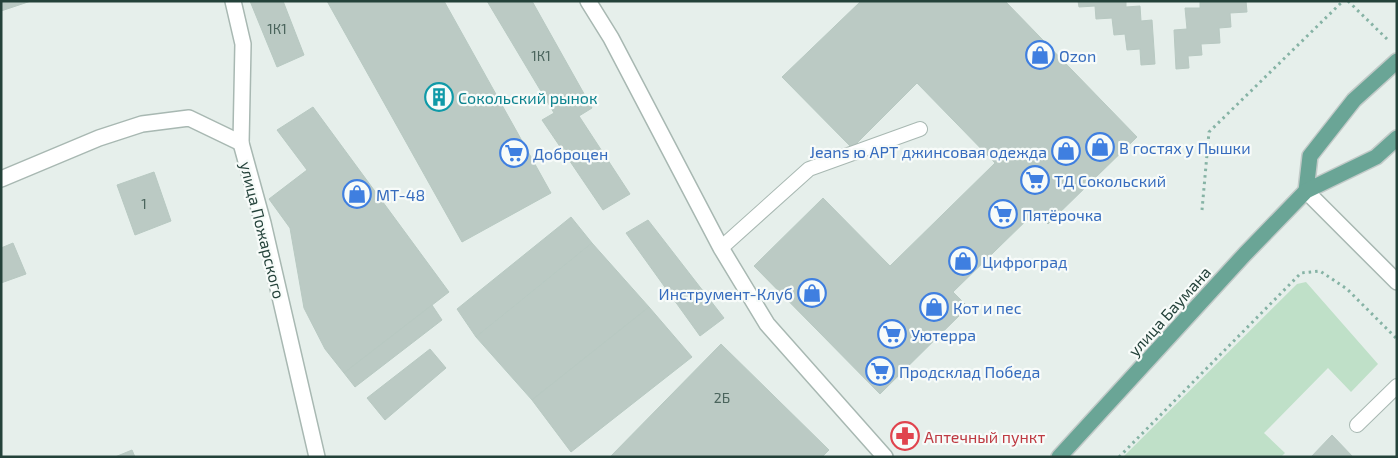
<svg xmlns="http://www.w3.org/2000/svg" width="1398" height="458" font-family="'Exo 2',sans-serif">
<rect width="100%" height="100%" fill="#e6efeb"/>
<path fill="#bfe0c8" d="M1306,282L1378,364L1351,392L1328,368L1264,433L1285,453L1281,457H1123L1297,284Z"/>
<g fill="#bbcac4" stroke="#b8c9c2">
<path d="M1,1H31L1,11Z"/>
<path d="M250,1H283L304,55L277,67Z"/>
<path d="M327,1H444L551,193L462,242Z"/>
<path d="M487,1H532L592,108L579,116L630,194L603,210L542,120L554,113Z"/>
<path d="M861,1H1005L1137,137L1048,224L1036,211L953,292L968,307L880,394L754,266L823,198L890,266L995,163L917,83L852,148L782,77Z"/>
<path d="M1078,1H1126V7L1140,6L1141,21L1152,20L1155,64L1141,65L1140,49L1127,50L1125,34L1114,35L1112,18L1096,19L1095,6L1079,7Z"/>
<path d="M1200,1H1246L1247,12L1230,13L1231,27L1219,28L1220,43L1201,44L1202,55L1188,56L1189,68L1176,69L1174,30L1187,29L1185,8H1200Z"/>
<path d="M313,107L449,292L344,373L325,349L304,308L290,228L269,199L307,170L277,130Z"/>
<path d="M154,172L171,221L135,235L117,185Z"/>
<path d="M571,217L592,243L476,337L457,309Z"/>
<path d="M648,220L724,318L700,336L626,233Z"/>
<path d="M13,243L26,274L1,283V248Z"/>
<path d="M592,243L649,307L532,400L476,337Z"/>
<path d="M432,305L442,320L355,387L344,373Z"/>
<path d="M649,307L692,357L571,452L532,400Z"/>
<path d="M721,344L829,450L822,457H610Z"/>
<path d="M430,349L446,368L385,420L367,398Z"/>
<path d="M1332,435L1353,457H1311Z"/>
<path d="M132,450L135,457H115Z"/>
</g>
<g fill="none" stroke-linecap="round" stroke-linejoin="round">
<defs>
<g id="service">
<path d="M721,248L809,169L920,129"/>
<path d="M1357,425L1397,386"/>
</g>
<g id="minor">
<path d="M233,1L243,44L241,143L263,223L317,457"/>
<path d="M588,1L611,38L721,248L767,324L885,457"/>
<path d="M1,179L99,138L142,124L189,118L241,143"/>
</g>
<path id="tertiary" d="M1306,191L1397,282"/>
<g id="primary">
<path d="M1306,191L1310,156L1354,100L1397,61"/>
<path d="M1059,457L1245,254L1306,191L1376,157L1397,138"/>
</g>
</defs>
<use href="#service" stroke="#a8b8b2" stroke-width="16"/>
<use href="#minor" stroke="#a8b8b2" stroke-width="18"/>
<use href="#tertiary" stroke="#a8b8b2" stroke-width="18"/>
<use href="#primary" stroke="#c2cac8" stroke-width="18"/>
<g stroke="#86b3a5" stroke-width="3" stroke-dasharray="2.5 4" stroke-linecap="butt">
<path d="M1348,1L1388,40"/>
<path d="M1202,210L1209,132L1343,1"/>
<path d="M1119,457L1301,273L1320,271L1347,289L1397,339"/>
</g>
<use href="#service" stroke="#fff" stroke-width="14"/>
<use href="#minor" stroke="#fff" stroke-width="15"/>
<use href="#tertiary" stroke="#fff" stroke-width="15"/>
<use href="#primary" stroke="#6aa596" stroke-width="15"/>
</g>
<defs>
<symbol id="shop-ring" viewBox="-11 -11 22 22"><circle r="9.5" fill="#f7fbf9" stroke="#3f7fe0" stroke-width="1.5"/><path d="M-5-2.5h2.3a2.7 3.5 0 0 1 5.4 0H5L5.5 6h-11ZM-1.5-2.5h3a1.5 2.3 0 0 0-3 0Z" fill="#3f7fe0"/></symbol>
<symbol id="building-ring" viewBox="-11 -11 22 22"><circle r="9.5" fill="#f7fbf9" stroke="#0f9aa8" stroke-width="1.5"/><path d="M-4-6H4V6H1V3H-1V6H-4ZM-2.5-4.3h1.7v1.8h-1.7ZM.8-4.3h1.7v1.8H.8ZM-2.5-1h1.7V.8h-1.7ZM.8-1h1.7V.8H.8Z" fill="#0f9aa8"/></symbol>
<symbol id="supermarket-ring" viewBox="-11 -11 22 22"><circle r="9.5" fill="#f7fbf9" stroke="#3f7fe0" stroke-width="1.5"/><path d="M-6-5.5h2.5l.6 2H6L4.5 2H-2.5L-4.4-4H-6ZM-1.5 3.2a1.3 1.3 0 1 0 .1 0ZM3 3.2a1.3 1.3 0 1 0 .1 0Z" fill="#3f7fe0"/></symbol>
<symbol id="pharmacy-ring" viewBox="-11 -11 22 22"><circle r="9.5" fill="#f7fbf9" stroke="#e0444e" stroke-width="1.5"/><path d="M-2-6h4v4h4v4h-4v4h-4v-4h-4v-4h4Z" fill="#e0444e"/></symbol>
</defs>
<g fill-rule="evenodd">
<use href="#shop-ring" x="1024" y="39" width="32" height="32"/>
<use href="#building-ring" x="423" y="81" width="32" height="32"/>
<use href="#shop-ring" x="1084" y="131" width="32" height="32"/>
<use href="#shop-ring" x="1050" y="135" width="32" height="32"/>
<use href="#supermarket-ring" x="498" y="137" width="32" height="32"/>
<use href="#supermarket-ring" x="1019" y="164" width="32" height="32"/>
<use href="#shop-ring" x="341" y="178" width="32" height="32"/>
<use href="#supermarket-ring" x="987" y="198" width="32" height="32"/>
<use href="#shop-ring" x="947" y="245" width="32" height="32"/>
<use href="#shop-ring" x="796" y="277" width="32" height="32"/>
<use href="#shop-ring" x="918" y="291" width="32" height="32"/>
<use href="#supermarket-ring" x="876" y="318" width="32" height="32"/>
<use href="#supermarket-ring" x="864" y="355" width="32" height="32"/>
<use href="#pharmacy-ring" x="889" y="420" width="32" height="32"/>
</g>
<g text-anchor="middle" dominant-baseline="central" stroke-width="4.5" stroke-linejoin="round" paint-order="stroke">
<g font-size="14" fill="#4a645c">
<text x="277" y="28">1К1</text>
<text x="541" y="55">1К1</text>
<text x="144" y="203">1</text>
<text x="722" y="397">2Б</text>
</g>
<g font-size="16" fill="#366cbe" stroke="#f7fbf9" text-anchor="start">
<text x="1059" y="55">Ozon</text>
<text x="1119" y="147">В гостях у Пышки</text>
<text x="1047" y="151" text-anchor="end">Jeans ю АРТ джинсовая одежда</text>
<text x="533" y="153">Доброцен</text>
<text x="1054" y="180">ТД Сокольский</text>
<text x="376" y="194">МТ-48</text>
<text x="1022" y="214">Пятёрочка</text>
<text x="982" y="261">Цифроград</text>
<text x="793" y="293" text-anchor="end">Инструмент-Клуб</text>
<text x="953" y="307">Кот и пес</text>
<text x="911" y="334">Уютерра</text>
<text x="899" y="371">Продсклад Победа</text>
</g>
<g font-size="16" fill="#0d838f" stroke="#f7fbf9" text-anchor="start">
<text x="458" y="97">Сокольский рынок</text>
</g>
<g font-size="16" fill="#24423a" stroke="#f7fbf9">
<text transform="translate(263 230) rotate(76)">улица Пожарского</text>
<text transform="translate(1169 311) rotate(-48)">улица Баумана</text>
</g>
<g font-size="16" fill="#be3a42" stroke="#f7fbf9" text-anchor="start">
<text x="924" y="436">Аптечный пункт</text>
</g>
</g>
<rect width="1398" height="458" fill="none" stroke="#24423a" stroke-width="5"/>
</svg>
